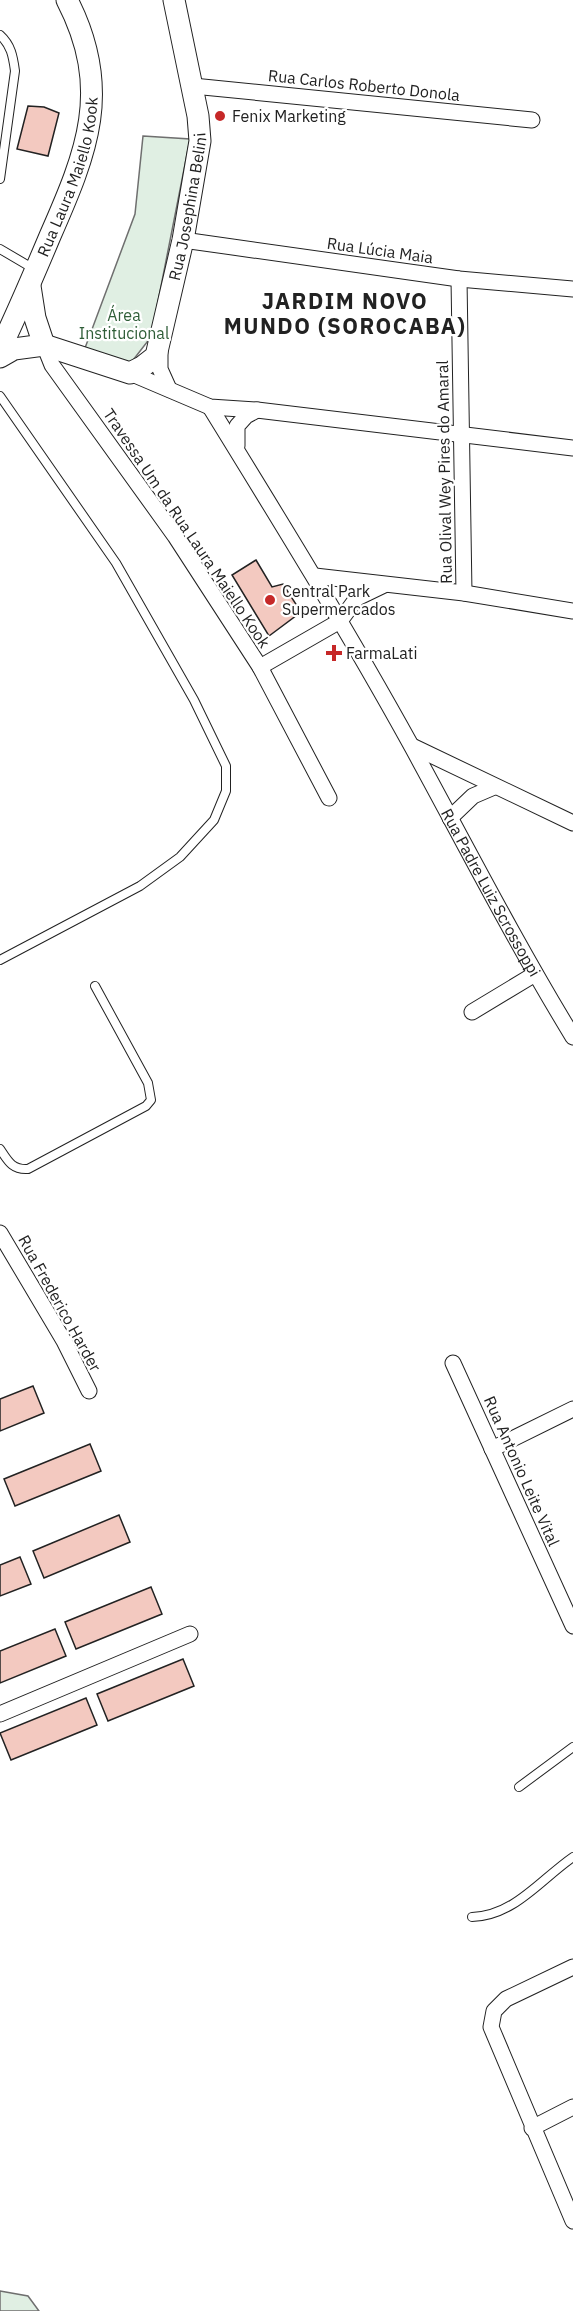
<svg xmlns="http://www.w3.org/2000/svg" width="573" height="2311" font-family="'IBM Plex Sans',sans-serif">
<rect width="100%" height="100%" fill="#fff"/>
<g fill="#e0efe3" stroke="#6f6f6f" stroke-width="1.5">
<path d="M143,136L190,139L151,337L130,364L85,348L135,214Z"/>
<path d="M0,2291L28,2296L39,2311H0Z"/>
</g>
<g fill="#f3c9c0" stroke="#222" stroke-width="1.5">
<path d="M28,106L44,107L59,113L48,156L17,149Z"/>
<path d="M256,560L272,587L283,584L301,612L269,636L232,575Z"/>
<path d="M33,1386L44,1413L0,1431V1399Z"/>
<path d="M90,1444L101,1471L15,1506L4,1479Z"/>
<path d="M119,1515L130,1542L44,1578L33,1551Z"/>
<path d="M20,1557L31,1584L0,1596V1565Z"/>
<path d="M151,1587L162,1614L76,1649L65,1622Z"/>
<path d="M55,1629L66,1656L0,1683V1651Z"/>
<path d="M183,1659L194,1686L108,1721L97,1694Z"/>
<path d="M86,1698L97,1725L11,1760L0,1733Z"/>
</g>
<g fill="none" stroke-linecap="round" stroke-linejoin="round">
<defs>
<g id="service">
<path d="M0,35C11,45 13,56 15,71L0,179"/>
<path d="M0,249L34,269"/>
<path d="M0,396L116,563L194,700L226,766V791L214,820L180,857L140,886L0,960"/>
<path d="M0,1149C8,1161 12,1170 28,1169L146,1106L151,1100L148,1083L95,986"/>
<path d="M519,1787L573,1747"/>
<path d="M472,1917C514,1916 541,1879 573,1857"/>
</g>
<g id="minor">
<path d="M193,86L532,120"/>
<path d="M183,240L459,279L573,289"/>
<path d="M459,279L464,593"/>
<path d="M44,345L52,365L175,536L260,667L329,798"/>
<path d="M160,346V369L169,389"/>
<path d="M130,373L210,407L257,410L573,448"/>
<path id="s1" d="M210,407C279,519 348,631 412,747C465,844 515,942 573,1037"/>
<path d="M237,446V426L246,416L257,410"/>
<path d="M315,576L464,593L573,611"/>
<path d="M260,667L340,621L357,598L384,585"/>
<path d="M412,746L573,823"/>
<path d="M450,818L473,796L494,787"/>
<path d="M472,1012L535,974"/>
<path d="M0,1233L64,1341L89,1391"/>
<path d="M453,1363L573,1626"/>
<path d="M492,1449L573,1409"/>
<path d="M0,1714L190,1634"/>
<path d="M573,1967L506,1999L494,2011L491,2027L573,2221"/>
<path d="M532,2128L573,2107"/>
</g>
<g id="secondary">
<path d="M30,286L35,318L44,345"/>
<path id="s2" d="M0,349C18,312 34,274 50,236C87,152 113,89 67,0"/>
<path id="s3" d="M0,357L14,349L44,345L130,373L142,367L156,356L183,240L200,141L198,116L174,0"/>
</g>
</defs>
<use href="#service" stroke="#222" stroke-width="10"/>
<use href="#minor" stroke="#222" stroke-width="17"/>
<use href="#secondary" stroke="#222" stroke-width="23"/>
<use href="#service" stroke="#fff" stroke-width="8"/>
<use href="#minor" stroke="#fff" stroke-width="15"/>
<use href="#secondary" stroke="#fff" stroke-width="21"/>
</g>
<g fill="#c62828" stroke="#fff" stroke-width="2">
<circle cx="220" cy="116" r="6"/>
<circle cx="270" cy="600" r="6"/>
<path d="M331 644h6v6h6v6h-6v6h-6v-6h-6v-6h6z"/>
</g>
<g text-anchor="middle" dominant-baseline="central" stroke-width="4.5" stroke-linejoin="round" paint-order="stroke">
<g font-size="16" fill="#222" stroke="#fff">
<text transform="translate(364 85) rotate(6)">Rua Carlos Roberto Donola</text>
<text stroke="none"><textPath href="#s2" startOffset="186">Rua Laura Maiello Kook</textPath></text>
<text stroke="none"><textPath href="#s3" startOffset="321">Rua Josephina Belini</textPath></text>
<text transform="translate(380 250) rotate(8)">Rua Lúcia Maia</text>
<text transform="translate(444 472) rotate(-91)">Rua Olival Wey Pires do Amaral</text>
<text transform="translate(187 528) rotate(56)">Travessa Um da Rua Laura Maiello Kook</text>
<text stroke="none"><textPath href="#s1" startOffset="561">Rua Padre Luiz Scrossoppi</textPath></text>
<text transform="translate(60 1303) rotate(61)">Rua Frederico Harder</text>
<text transform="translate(522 1471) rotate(66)">Rua Antonio Leite Vital</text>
</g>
<g font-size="16" fill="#222" stroke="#fff" text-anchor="start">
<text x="232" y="116">Fenix Marketing</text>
<text x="282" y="591">Central Park<tspan x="282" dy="18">Supermercados</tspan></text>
<text x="346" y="653">FarmaLati</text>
</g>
<g font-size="16" fill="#2f5e38" stroke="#fff">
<text x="124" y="315">Área<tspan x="124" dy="18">Institucional</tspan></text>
</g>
<g font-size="22" font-weight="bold" letter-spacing="1.5" fill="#222" stroke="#fff">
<text x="345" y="300">JARDIM NOVO<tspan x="345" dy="25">MUNDO (SOROCABA)</tspan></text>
</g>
</g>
</svg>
